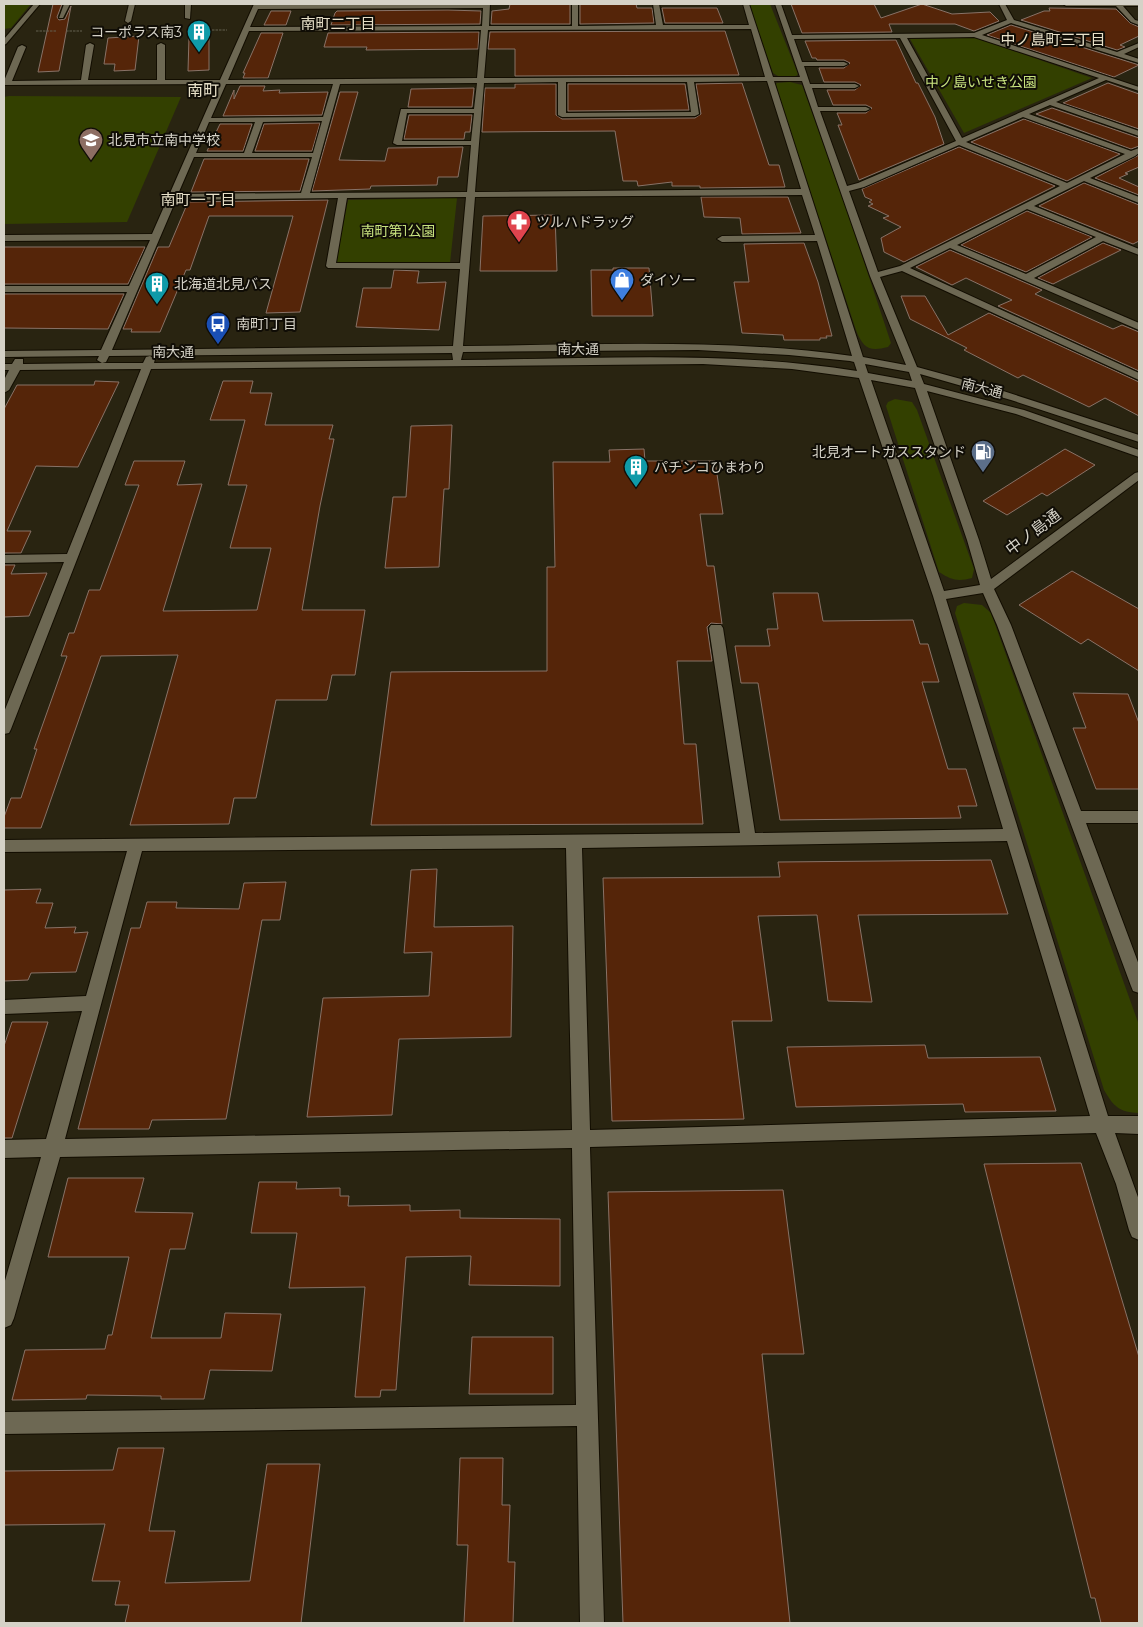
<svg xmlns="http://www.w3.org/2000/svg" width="1143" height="1627" font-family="Montserrat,'Noto Sans JP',sans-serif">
<rect width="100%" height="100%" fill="#292411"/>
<g fill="#334000">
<path d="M4,4H31L11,28L4,29Z"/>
<path d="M749,4H770L798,74L796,76H778L773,73Z"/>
<path d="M976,38L1092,78L964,133L910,39Z"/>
<path d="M790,82L802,85L842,196L891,343L888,347C869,352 863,348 856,330L775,85L777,83Z"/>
<path d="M9,96L181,97L127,222L4,224V97Z"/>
<path d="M457,198L450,263H336L348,200Z"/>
<path d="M895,399L912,402L917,410L974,569L972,578C958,582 951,580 939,572L886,406L888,402Z"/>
<path d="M964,603L982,605L991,613L1139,1025V1113C1119,1112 1114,1107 1104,1090L955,613L957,606Z"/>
</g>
<g fill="#552509" stroke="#887267">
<path d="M53,4H62L57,17L59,20L65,19L71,6L59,71L38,72Z"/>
<path d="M510,4H570V24H491L492,11L509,9Z"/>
<path d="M580,4H636L637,8H652L654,23L580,24Z"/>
<path d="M791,4H874L881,18L922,4L952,14L990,12L999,21L974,31L955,24H889L892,32L802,33Z"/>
<path d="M662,8H717L723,23H665Z"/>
<path d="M1049,8L1116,9L1130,23L1139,27V36L1120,45L1125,47L1117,50L1021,20L1044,11H1050Z"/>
<path d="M448,10L481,11L480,24L331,25L335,13L337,11Z"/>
<path d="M271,11H291L286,25H264Z"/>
<path d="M1011,25L1139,65L1114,77L987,35Z"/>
<path d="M725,31L739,75L515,76V49H488L490,32Z"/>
<path d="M479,32L478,49L366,50L367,47H324L328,33Z"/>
<path d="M261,33H283L268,78H243L245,73H243Z"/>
<path d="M209,35V70L188,71L189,37Z"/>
<path d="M139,36L135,70L114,71L115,64H104L108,38Z"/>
<path d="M896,40L916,83H918L935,117L944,144L859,180L838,125H842L837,113H866L872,108L866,105H833L827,90H855L861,85L855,82H824L819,68H844L850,63L844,60H817L816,58H812L805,41Z"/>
<path d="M742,83L769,165H779L785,187L700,188V186H672V182L638,186L637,181H623L615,131L482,132L485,88H515V84H556V115L562,119L695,118L701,114L696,84Z"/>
<path d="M1108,83L1139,94V129L1063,103Z"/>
<path d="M568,84H685L689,110L568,111Z"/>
<path d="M240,86H265L263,91L280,90L279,93L328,92L322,115L223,116L234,90V99Z"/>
<path d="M474,88L472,107H408L411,89Z"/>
<path d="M340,92H358L339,160L385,161L388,148L463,147L458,177H438L437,185L371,186L370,189L312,191Z"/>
<path d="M1052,108L1139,138V146L1131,149L1036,114Z"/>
<path d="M409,115H472L470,132H465L464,139H404Z"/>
<path d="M1024,119L1120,154L1067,181L971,142Z"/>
<path d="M320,123L312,151H255L264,124Z"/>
<path d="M220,124H252L243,151H207Z"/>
<path d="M959,147L1055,186L904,262L884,252L881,238L901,227L883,218L889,216L868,206L873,204L869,202L872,200L865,197L862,189Z"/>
<path d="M1139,155V167L1125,173L1128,174L1119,178L1139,187V195L1095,178Z"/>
<path d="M204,159H309L300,191L191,192Z"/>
<path d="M1084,183L1139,205V241L1133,244L1039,206Z"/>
<path d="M701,197H788L801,233L742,234L740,218L704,217Z"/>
<path d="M328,200L300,312L266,313L293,216H209L190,270H186L160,332H131L132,329H123L158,247H169L188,202Z"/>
<path d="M1027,211L1092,237L1026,272L961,245Z"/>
<path d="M555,215L557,271H480L483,216Z"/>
<path d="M804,243L818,282L832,336H826L827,338H820V340H784L783,335L742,333L734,282H749L744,244Z"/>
<path d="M1103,243L1121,250L1053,284L1038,278Z"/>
<path d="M4,247H145L128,284H4Z"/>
<path d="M950,250L1042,290L1035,294L1113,329L1122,325L1139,332V371L998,306L1012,300L966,278L952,285L916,267Z"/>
<path d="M613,268H649L653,316H592L591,270H613Z"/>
<path d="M394,270L419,271L417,283L446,282L439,330L356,327L363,288H391Z"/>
<path d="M4,294H124L108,329L4,328Z"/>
<path d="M901,296H925L948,335L989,313L1139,382V416L1105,398L1089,407L1023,375L1018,378L964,350L967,348L910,319Z"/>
<path d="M95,381L119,382L78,467L36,466L7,531H31L21,553H4V409L17,385H94Z"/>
<path d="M223,381H253L250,393H272L265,425H333L329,439H334L320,506L302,610H365L355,675H332L327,700H276L256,798H234L229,824L130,825L178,655L101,656L41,828H4V817L11,798H21L37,749H34L67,656H61L69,633H74L89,590H100L139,485H125L134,461H185L177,485L202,484L163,611L257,610L271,548H230L247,485H228L245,420H210Z"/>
<path d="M452,425L449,489H444L439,567L385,568L393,497H406L411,426Z"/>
<path d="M644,449L645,461H715L723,514H700L707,566H714L722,624L711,623L707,627L712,661H677L684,744H696L703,824L371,825L391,672L547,671V567H555L553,462H610L609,450Z"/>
<path d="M1065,449L1095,465L1047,496L1042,493L1007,515L983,501Z"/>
<path d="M4,565H15L11,574L47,573L29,616L4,617Z"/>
<path d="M1072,571L1139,609V671L1088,639L1081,644L1019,605Z"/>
<path d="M773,593H818L823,621L913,620L920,644H928L939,682H922L948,769H966L977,806H958L961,818L780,820L758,683H741L735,646H770L767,629H778Z"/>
<path d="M1073,693L1128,694L1139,723V789H1096L1073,728H1086Z"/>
<path d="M991,860L1008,914L858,915L872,1002L828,1001L817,915L758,916L772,1021H732L744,1119L612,1121L603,878L780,877L778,862Z"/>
<path d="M437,869L434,927L513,926L511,1037L399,1039L392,1115L307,1117L323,998L429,996L432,952L404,953L411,870Z"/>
<path d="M286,882L280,920H262L226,1119L152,1120L149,1129H78L131,928H140L147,902H177L176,908L239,909L244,883Z"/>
<path d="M41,889L36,903H53L45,928L76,927L74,933L88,932L76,972L31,973L28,980L4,981V890Z"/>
<path d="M12,1022H48L12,1138H4V1046Z"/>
<path d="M925,1045L928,1058L1040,1057L1056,1111L965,1112L963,1104L796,1107L787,1047Z"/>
<path d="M1081,1163L1139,1357V1623H1101L1095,1598H1091L984,1164Z"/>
<path d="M68,1178H144L135,1212L193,1213L185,1249H170L151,1338H221L225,1313L281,1314L272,1371L210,1370L204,1399H161V1396L87,1395L86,1399L12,1400L25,1350L105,1349L108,1335H112L129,1257H48Z"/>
<path d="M259,1182H297L296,1189L340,1188V1196H349L348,1206L410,1205V1211L460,1210V1218L560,1219V1286L469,1285L471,1256L406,1257L396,1390H381L380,1397H355L365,1287L289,1288L297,1233H251Z"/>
<path d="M783,1190L804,1354H762L790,1623H623L608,1192Z"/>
<path d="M472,1337H553V1394H469Z"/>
<path d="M118,1448H164L149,1531H175L165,1583L250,1581L267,1464H320L301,1623H125L129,1605H115L120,1581H92L105,1524L4,1525V1471L113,1470Z"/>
<path d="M460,1458H503L502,1505H510L508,1562H515L513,1623H464L468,1545H457Z"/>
</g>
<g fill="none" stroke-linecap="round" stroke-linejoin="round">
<defs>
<g id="minor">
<path d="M34,4H40L6,44L4,45V39Z"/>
<path d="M64,4H70L63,18H59Z"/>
<path d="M129,4H135L131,21L128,23L125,21Z"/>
<path d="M185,4H191L190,19L185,18Z"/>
<path d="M254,4H490L489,26H572V4H578V26L656,25L653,4H659L663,25H749L743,4H749L773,77H800L775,4H781L792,35L974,33L1007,20L999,4H1005L1014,20L1117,52L1139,43V47L1124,54L1139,59V63L1011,23L982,35L1139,87V91L1106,80L1056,102L1139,131V136L1050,105L1029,114L1131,151L1139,148V153L1135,156L1090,178L1139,197V203L1084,181L1034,206L1139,249V255L1103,241L1034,278L1139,323V330L950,248L910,268L1139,373V380L902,271L880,277L917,367L994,388L1139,435V442L1011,400L920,374L924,384L1024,410L1139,450V457L1016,414L927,391L979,540L991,579L1135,473L1139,472V480L994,589L1011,625L1081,811H1139V823H1086L1139,965V993L1133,991L1131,986L997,625L983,593L946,599L1108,1116H1139V1134L1115,1133L1139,1200V1240L1132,1237L1129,1230L1116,1184L1096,1133L590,1147L604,1623H580L577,1426L4,1434V1412L576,1405L572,1148L60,1157L14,1318L11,1325L4,1328V1284L41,1157L4,1158V1140L46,1139L82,1011L4,1014V1000L86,996L127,851L4,852V840L740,833L709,628L711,625H721L723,628L755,833L1003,829L933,596L859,378L792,369L703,364L151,369L11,729L9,733L4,734V712L64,562L4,563V555L67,554L141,369L20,370L9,390L4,393V380L9,370H4V364H12L15,359H23V364L102,363L97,360L99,356L4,357V351L101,350L127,292H4V286H129L150,240L4,241V235L152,234L218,84L4,85V81L18,47L22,45L26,47L12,81L81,80L86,45L90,43L94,45L88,80H157V45L161,43L165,45V80H220ZM483,8L482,26L250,27L258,9ZM751,29L765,77L484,78L488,30ZM481,30L477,78L228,80L249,31ZM974,37L1099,78L962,138L907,38ZM900,38L956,141L858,183L847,186L820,111H866L870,109L866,107H818L812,88H855L859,86L855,84H810L804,66H844L848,64L844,62H802L794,39ZM767,81L801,189L475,192L484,83L558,82V115L562,117L695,116L699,114L694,82ZM774,81H802L870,276L906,365L863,357ZM566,82H687L691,112L566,113ZM477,83L474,109H401L393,143L397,145H471L467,192L310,193L340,84ZM226,84H333L323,117L211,118ZM407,113H474L471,141H402ZM1023,117L1125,154L1067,183L966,142ZM322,121L313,153H252L263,122ZM209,122H255L244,153H196ZM959,145L1060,186L900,266L878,272L849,191L864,187ZM194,157H312L301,193L178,194ZM802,195L815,235L722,236L717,239L722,242L817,241L852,356C724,338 593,345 463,346L475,197ZM466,197L460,263H336L347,198ZM338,198L326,266L328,268L460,269L453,346L112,350L176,200ZM1027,209L1096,237L1026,274L957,245ZM698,350L789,355L850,361L854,362L857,371C727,350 593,359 461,360L463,352ZM452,353L453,360L154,363L155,359L150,356L146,357L143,363H102L106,362L109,356ZM865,364L909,372L912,381L868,373ZM871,380L915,388L967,540L980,585L944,591ZM1007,841L1090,1116L590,1130L582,848ZM566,848L572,1130L65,1139L142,851Z"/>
<path d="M1063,4H1139V6H1123L1135,20L1139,21V25L1131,22L1116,6H1066Z"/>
</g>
</defs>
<use href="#minor" stroke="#120d00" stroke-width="2"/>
<g stroke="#656150" stroke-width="1" stroke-dasharray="2.5 1" stroke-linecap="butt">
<path d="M138,30H155"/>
<path d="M198,30H227"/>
<path d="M36,31H57"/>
<path d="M66,31H82"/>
<path d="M98,31L117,30"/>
</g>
<use href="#minor" fill="#6d6853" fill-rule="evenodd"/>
</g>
<defs>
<symbol id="building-pin" viewBox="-11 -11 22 30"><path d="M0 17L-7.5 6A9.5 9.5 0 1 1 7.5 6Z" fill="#0f9aa8" stroke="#100d06"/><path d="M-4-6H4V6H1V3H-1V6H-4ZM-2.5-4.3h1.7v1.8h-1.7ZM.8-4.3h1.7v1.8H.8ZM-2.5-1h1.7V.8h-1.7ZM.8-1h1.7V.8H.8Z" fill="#fff"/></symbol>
<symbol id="school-pin" viewBox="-11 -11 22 30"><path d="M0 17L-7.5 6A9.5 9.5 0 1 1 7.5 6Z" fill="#8d6e63" stroke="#100d06"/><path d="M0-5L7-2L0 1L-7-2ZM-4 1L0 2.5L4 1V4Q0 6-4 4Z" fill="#fff"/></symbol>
<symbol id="pharmacy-pin" viewBox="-11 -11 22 30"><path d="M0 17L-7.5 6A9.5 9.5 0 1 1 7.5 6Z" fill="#e0444e" stroke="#100d06"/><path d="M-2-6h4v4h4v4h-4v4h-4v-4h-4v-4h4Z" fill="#fff"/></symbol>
<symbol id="shop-pin" viewBox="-11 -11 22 30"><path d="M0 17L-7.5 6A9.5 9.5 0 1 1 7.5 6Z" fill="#3f7fe0" stroke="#100d06"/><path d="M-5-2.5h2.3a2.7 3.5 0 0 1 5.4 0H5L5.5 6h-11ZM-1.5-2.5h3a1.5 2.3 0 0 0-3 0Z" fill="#fff"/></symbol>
<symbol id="bus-pin" viewBox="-11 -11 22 30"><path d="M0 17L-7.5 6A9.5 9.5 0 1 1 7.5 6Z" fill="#1a4fb4" stroke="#100d06"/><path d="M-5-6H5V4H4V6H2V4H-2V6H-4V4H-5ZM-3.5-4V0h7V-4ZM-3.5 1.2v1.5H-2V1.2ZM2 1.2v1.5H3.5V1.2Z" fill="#fff"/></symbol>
<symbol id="fuel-pin" viewBox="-11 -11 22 30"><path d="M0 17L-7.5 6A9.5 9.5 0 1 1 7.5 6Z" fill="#5c6f8a" stroke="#100d06"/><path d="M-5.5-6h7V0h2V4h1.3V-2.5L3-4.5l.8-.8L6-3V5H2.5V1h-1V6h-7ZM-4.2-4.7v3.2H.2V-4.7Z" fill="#fff"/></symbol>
</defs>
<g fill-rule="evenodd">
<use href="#building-pin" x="185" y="18" width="28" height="38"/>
<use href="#school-pin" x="77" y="126" width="28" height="38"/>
<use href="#pharmacy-pin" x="505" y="208" width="28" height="38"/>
<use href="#shop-pin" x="608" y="266" width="28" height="38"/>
<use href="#building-pin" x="143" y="270" width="28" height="38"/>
<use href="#bus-pin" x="204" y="310" width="28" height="38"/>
<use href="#fuel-pin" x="969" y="438" width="28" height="38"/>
<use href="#building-pin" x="622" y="453" width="28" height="38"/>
</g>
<g text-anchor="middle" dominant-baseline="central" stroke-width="4" stroke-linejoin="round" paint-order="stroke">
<g font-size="14" fill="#d5d2c7" stroke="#100d06" text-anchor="start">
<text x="182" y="32" text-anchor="end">コーポラス南3</text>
<text x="108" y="140">北見市立南中学校</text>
<text x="536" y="222">ツルハドラッグ</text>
<text x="640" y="280">ダイソー</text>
<text x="174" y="284">北海道北見バス</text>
<text x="236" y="324">南町1丁目</text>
<text x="966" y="452" text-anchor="end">北見オートガススタンド</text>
<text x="654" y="467">パチンコひまわり</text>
</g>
<g font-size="14" fill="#c7e27e" stroke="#100d06">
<text x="981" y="82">中ノ島いせき公園</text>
<text x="398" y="231">南町第1公園</text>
</g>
<g font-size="14" fill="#d5d2c7" stroke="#100d06">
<text x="578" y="349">南大通</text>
<text x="173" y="352">南大通</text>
<text transform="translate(982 388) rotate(14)">南大通</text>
</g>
<g font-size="15" fill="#e7e0c8" stroke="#100d06">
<text x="338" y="23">南町二丁目</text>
<text x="1053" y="39">中ノ島町三丁目</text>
<text x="198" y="199">南町一丁目</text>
</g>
<g font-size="16" fill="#e7e0c8" stroke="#100d06">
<text x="203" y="90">南町</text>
</g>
<g font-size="16" fill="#d5d2c7" stroke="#100d06">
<text transform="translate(1033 532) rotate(-37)">中ノ島通</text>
</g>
</g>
<rect width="1143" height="1627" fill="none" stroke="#d5d2c7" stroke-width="10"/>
</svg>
